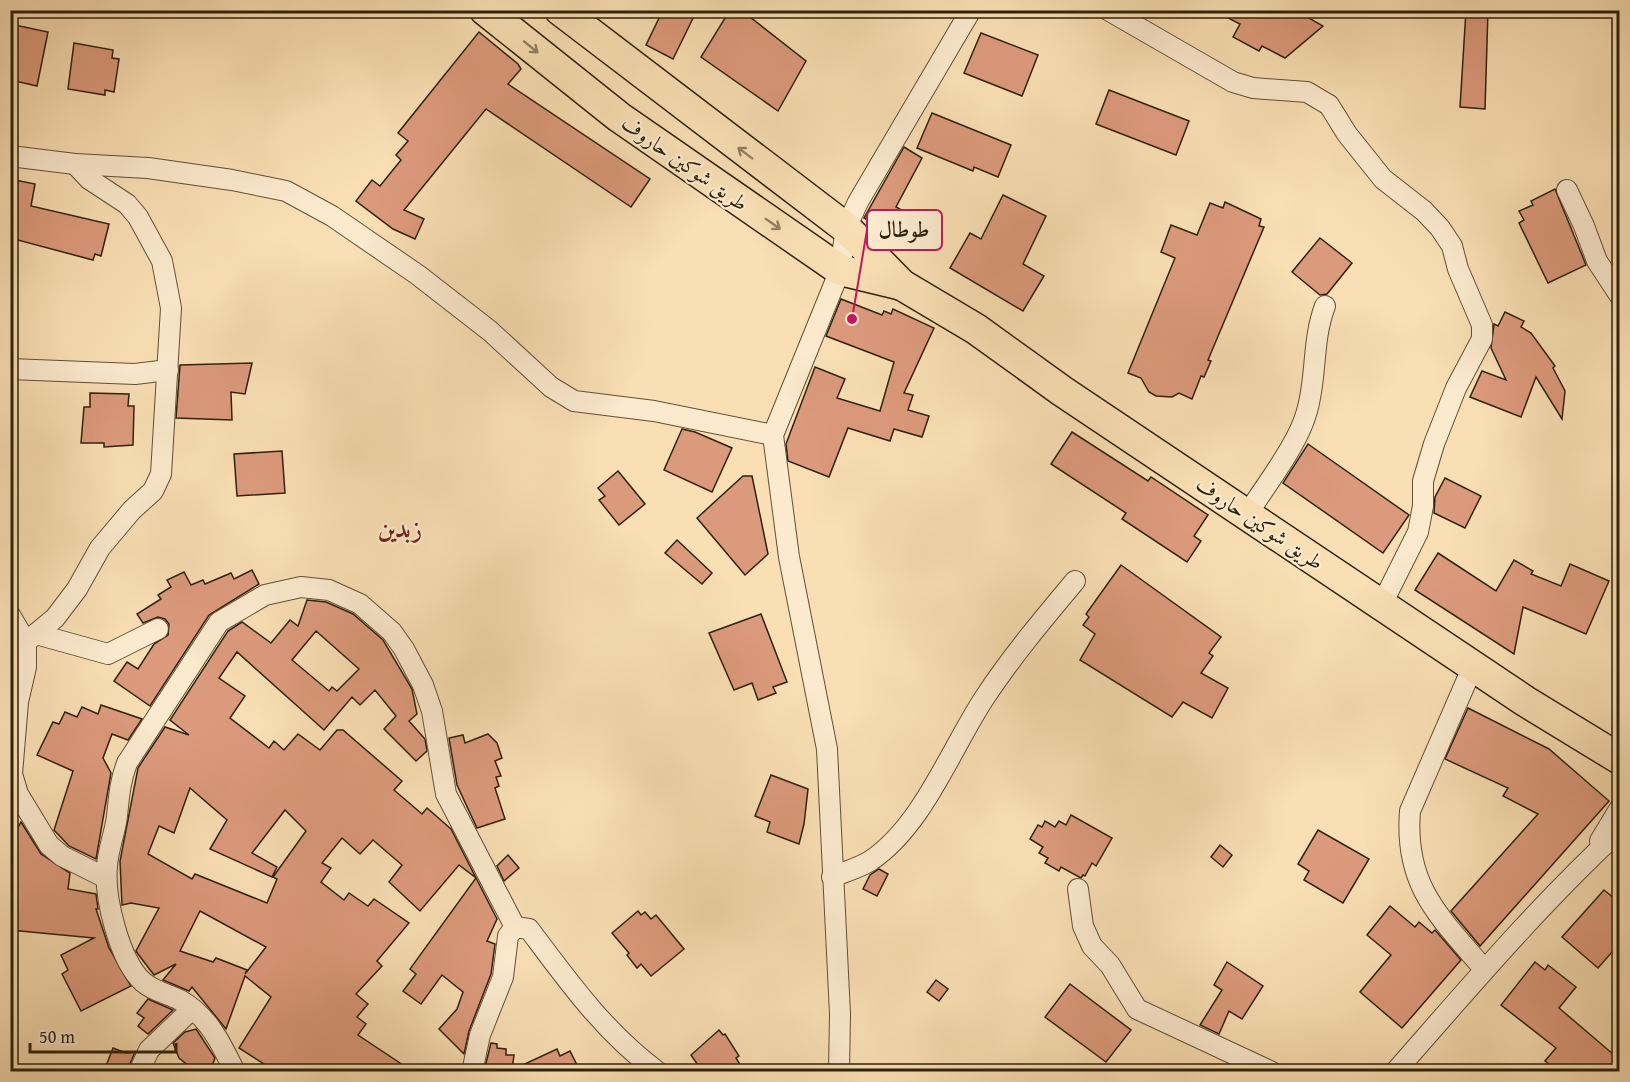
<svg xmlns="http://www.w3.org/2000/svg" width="1630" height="1082" font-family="'Gentium Book Plus',Amiri,serif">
<rect width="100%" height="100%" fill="#fadfb4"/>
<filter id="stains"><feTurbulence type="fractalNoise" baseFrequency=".00333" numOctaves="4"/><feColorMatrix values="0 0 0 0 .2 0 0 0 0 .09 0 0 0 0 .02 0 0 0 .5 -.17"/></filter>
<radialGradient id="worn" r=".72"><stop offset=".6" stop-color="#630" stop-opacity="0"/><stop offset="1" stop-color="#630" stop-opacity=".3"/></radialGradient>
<g fill="#dc9a7c" stroke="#2f210b" stroke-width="1.5" fill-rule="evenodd">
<path d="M663,10H697L673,59L646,45Z"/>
<path d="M730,10H741L806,61L778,111L701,57Z"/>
<path d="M1213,10H1295L1323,26L1285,58L1262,46L1259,51L1233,37L1240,24Z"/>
<path d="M1466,10H1488L1485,109L1460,107Z"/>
<path d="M10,24L48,32L37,86L15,81L17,72L10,70Z"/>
<path d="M479,32L518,64L521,69L508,84L650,179L631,207L486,109L404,210L424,219L415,239L393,229L356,201L372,180L380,186L401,160L396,155L408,141L398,133Z"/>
<path d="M981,33L1038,55L1022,96L964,73Z"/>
<path d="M74,43L113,50L112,58L119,59L114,92L105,90V95L68,89Z"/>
<path d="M1109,90L1189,121L1176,155L1096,124Z"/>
<path d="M932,113L1011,145L998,177L974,167L973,171L917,148Z"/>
<path d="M904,147L922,158L896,207L918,219L907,241L864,218Z"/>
<path d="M10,179L35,184L31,206L109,224L101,256L95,254L93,260L10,238Z"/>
<path d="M1555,189L1586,265L1548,283L1519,223L1524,220L1519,211L1533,205L1531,201Z"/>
<path d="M1003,195L1046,216L1023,264L1044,276L1023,311L950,268L970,233L981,239Z"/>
<path d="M1225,202L1261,219L1259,226L1264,227L1208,360L1211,361L1204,377L1201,376L1192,399L1179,393L1172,397L1156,396L1149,392L1141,378L1128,373L1175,258L1161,252L1171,225L1197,235L1210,203L1223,208Z"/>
<path d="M1320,238L1352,263L1327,294L1320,295L1292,272Z"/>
<path d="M841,299L882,315L884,311L891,314L893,309L934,328L904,393L913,395L908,410L929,416L922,437L894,429L890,441L848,428L829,477L788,461L786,444L815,367L845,379L837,398L880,411L894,362L826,336Z"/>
<path d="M1505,312L1524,321L1521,327L1531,333L1555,366L1553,368L1565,391L1562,419L1536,377L1521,417L1470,397L1482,371L1506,380L1491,348L1494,324L1498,326Z"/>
<path d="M252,363L245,394L231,392L232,420L176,418L180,365Z"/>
<path d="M90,393L129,394L128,406H134L133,445L104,447V443H81L84,407H90Z"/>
<path d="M682,429L695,432L732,448L712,492L664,470Z"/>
<path d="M1072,432L1148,481L1151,477L1208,515L1194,536L1201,541L1187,562L1122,519L1126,513L1051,464Z"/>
<path d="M1308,444L1409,515L1383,553L1283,483Z"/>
<path d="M282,451L285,493L237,496L234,454Z"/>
<path d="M618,471L645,504L619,525L599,500L605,496L598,488Z"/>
<path d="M743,476H752L768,554L745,575L697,518Z"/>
<path d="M1445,478L1481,496L1465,528L1434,513L1435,497Z"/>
<path d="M677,540L712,573L702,584L665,553Z"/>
<path d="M1438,553L1496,591L1514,560L1533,571L1531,574L1561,586L1570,564L1609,581L1586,634L1523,607L1514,654L1415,590Z"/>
<path d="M1121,565L1221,637L1209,653L1213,656L1201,673L1228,688L1212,718L1183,702L1172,717L1080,660L1095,634L1083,625L1089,617L1086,614Z"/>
<path d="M252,570L259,584L209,615L150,706L114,681L127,662L138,669L154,644L168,635L169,624L165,619L158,617L143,623L137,614L161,599L158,595L171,587L167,580L184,572L191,585L203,580L205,584L231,573L234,579Z"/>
<path d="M307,600L326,602L353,614L383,640L412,689L417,714L409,721L425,739L427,751L416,761L384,729L396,716L375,690L360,705L352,697L324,730L237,652L219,678L245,696L230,718L269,748L274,741L284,750L298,734L320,750L337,730H343L402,781L394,790L422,814L427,808L451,829L497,919L487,941L495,944L491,974L469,1031L464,1054L439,1029L457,1009L463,992L442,975L421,1004L403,991L416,974L410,969L476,878L459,865L420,911L389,882L402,865L373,840L360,854L342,838L322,863L331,868L321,882L344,900L349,893L368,906L374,899L409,923L377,961L382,966L356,994L368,1004L357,1017L366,1024L358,1035L412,1071H262L264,1064L239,1048L271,997L245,976L226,1029L192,987L189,991L163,980L176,964L154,975L138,954L136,951L159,908L131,903L122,905L120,861L138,768L165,727L189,735L170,720L228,631L242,622L271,643L290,620L298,626ZM316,631L359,669L337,691L332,687L329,691L292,660ZM190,788L227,820L210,849L272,877L277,867L252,853L285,810L306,831L273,877L277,879L267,903L195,874L192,879L148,854L159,826L174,833ZM200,911L266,947L245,974L247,970L216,958L213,962L180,951Z"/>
<path d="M761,614L787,682L773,687L776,693L758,700L752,683L734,690L709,633Z"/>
<path d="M101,705L142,719L128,740L112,734L103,758L111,773L96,859L69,846L54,830L73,771L37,755L53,722L59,724L65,712L77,717L82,707L98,714Z"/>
<path d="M1468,708L1549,749L1609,801L1480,946L1451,911L1538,814L1503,796L1508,788L1445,759Z"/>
<path d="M488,734L497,743L502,758L495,761L501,776L496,777L499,786L495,788L505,819L477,828L457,785L449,738L463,735L465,743Z"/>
<path d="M771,775L808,789L804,824L799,844L767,832L770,822L755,816Z"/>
<path d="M1071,815L1112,838L1096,866L1092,863L1085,876L1083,875L1081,878L1061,867L1059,871L1045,863L1048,858L1039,853L1043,847L1030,839L1038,825L1042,827L1045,821L1055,827L1059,821L1066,825Z"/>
<path d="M21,822L41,854L70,873L68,889L96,894L98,909H96L109,948L131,986L81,1011L62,974L68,970L61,955L94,938L10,930V842Z"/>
<path d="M1318,830L1369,859L1343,903L1304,880L1309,871L1298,864Z"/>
<path d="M1220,845L1232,855L1223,867L1211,857Z"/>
<path d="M508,855L519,868L504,881L497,866Z"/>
<path d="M879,869L888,874L877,896L863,889L870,875Z"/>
<path d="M1604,890L1620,903V943L1598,968L1562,937Z"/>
<path d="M1390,906L1415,927L1419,922L1432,933L1435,930L1461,960L1402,1028L1360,992L1391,955L1367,935Z"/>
<path d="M638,911L641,915L645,912L651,919L656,915L684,949L651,976L641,964L637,968L627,955L629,953L612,933Z"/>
<path d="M1227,962L1263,986L1242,1019L1229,1011L1219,1034L1200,1025L1222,990L1214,985Z"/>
<path d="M1535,962L1545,970L1548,965L1576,987L1559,1008L1620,1060V1066L1614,1071H1558L1545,1061L1556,1048L1501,1005Z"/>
<path d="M936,980L948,989L939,1001L927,992Z"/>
<path d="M1070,984L1131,1030L1106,1062L1045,1017Z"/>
<path d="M148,999L173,1010L148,1034L138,1026L144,1018L137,1013Z"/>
<path d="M196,1029L215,1058L210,1071H195L179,1058L173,1043L185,1032Z"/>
<path d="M719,1030L723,1035L725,1034L739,1056L736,1058L744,1071H702L691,1055Z"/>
<path d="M491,1043L497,1044V1048L506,1049V1055H514L512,1070L557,1049L560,1056L570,1051L577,1065L567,1071H484Z"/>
<path d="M113,1048L126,1053L135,1052L127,1071H104Z"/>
</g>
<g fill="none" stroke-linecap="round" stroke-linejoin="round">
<defs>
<g id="minor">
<path d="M1108,10L1233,82L1253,88L1307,92L1329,105L1347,134L1383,179L1424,211L1440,228L1452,246L1458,269L1482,325V339L1456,388L1434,444L1423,481V506L1418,532L1382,604"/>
<path d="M10,156L75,164L148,168L232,180L286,191L332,216L418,275L490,331L551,387L574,401L654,411L773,435"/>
<path d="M1567,190L1584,226L1597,261L1620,296"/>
<path d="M10,369L135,374L168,370"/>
<path d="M1247,515C1266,484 1298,445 1307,411C1317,376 1312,340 1325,306"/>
<path d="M10,615L26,642L55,618L77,589L100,548L132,510L153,491L161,474L171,308L162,261L138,217L127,204L89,179L75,164"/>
<path d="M36,634L108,654L158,629"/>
<path d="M26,642V667L18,702L12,774L18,794L49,845L62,856L106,878"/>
<path d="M1473,666L1410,811C1404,886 1439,916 1484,969"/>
<path d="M1600,841L1620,808"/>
<path d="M832,877C844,872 859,868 870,861C923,826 951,748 985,697C1012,656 1044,618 1075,581"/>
<path d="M1078,889L1083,926L1092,946L1110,965L1137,1009L1272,1072"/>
<path d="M139,1072L149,1050L192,1009"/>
<path d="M235,1072C221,1043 208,1016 180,1000C168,994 153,991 143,982C119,960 104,897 107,866C108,849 115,833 117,816C119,797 120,781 127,763L219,622L265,595L301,587L329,590L360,604L392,632L404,649L423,685L432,711L446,794L515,927"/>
<path d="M472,1072L480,1035L503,977L508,936L515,927L529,929C568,981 604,1032 658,1072"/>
<path d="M839,1072L840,1014L827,749L789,557L773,435L840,270L846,228L858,202L971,10"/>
<path d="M1395,1072C1468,989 1539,905 1620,830"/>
</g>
<g id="primary">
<path d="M485,10L619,117L840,270L902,285"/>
<path d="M560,10L846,228L902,285L976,329L1062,391L1525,701L1620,759"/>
</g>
</defs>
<use href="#minor" stroke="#625035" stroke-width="22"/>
<use href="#primary" stroke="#2f210b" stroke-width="33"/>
<use href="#minor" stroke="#fceace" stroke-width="20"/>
<use href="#primary" stroke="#fadfb4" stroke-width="30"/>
</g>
<defs><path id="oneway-shaft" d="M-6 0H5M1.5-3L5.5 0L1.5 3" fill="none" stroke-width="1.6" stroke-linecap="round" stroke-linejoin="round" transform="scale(1.5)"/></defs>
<g stroke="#948060">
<use href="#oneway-shaft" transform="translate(531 47) rotate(39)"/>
<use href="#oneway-shaft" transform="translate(745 153) rotate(-143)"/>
<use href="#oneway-shaft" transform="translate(773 224) rotate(35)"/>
</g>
<g text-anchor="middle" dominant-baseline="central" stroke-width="4.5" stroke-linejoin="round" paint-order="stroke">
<g font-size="21" fill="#2f210b" stroke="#fceace">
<text transform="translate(685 163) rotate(35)">طريق شوكين حاروف</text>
<text transform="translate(1260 523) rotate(34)">طريق شوكين حاروف</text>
</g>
<g font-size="24" font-weight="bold" fill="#7a1f14" stroke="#fceace">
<text x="400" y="528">زبدين</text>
</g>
</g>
<path fill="none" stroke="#c2185b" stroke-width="2" d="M852 319L867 230"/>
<circle fill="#c2185b" stroke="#fceace" stroke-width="2" cx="852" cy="319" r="6"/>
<rect fill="#fceace" stroke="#c2185b" stroke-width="2" x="867" y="210" width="75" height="40" rx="6"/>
<g font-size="22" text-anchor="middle" font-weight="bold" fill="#2f210b">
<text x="904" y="237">طوطال</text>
</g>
<rect width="1630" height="1082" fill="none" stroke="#fadfb4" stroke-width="36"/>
<rect x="12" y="12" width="1606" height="1058" fill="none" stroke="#2f210b" stroke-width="3"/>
<rect x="18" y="18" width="1594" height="1046" fill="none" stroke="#2f210b" stroke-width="1.5"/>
<path d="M30 1043v9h146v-9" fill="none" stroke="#2f210b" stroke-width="3"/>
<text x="39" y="1043" font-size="18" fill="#2f210b" stroke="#fceace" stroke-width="4.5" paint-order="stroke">50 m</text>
<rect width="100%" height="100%" filter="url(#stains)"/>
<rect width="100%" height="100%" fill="url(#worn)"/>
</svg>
